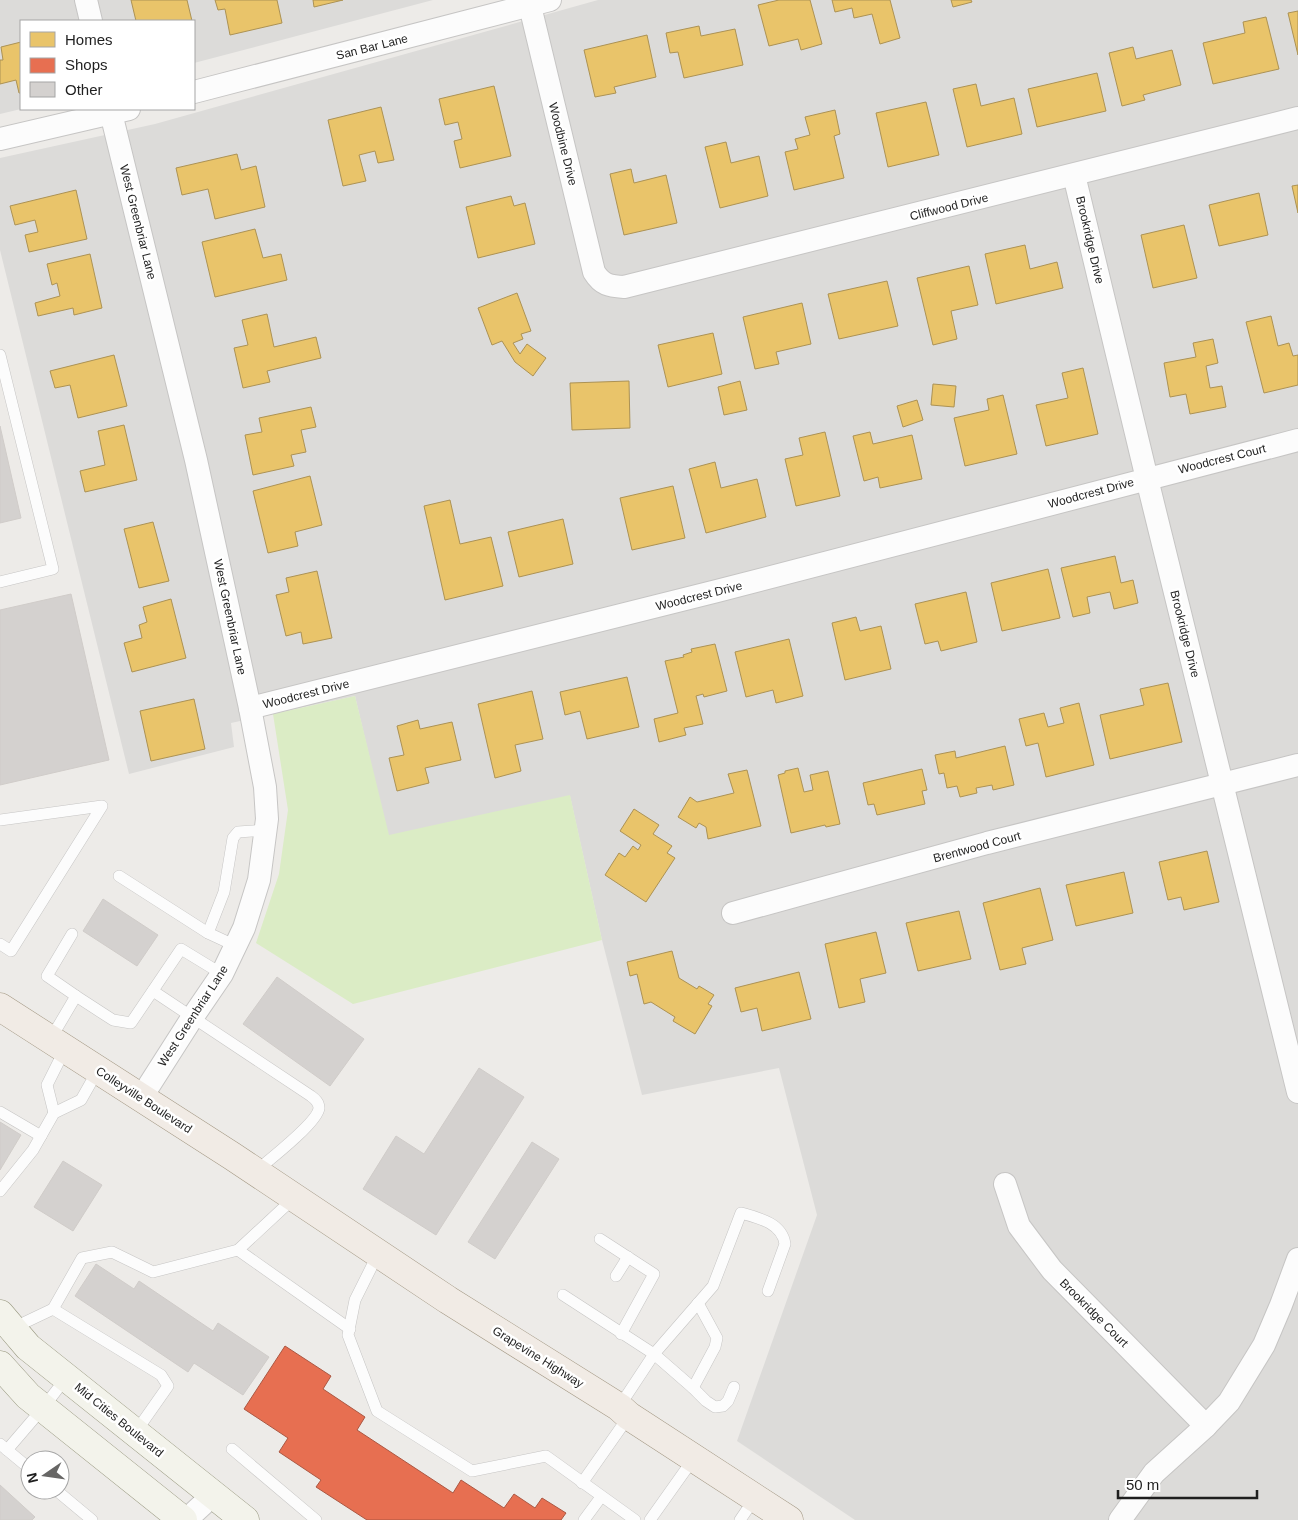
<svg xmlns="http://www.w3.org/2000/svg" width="1298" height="1520" font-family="Arial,sans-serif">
<rect width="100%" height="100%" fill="#edebe8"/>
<g fill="#dcdbd9">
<path d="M0,0H433L194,63V21H21V109L0,114Z"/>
<path d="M598,0H1298V1520H855L737,1441L817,1215L779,1068L642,1095L602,940L570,796L388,836L355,696L231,723L234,747L129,774L0,250V158L155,124Z"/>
</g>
<path fill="#dbecc5" d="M355,696L389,835L570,795L602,940L353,1004L256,943L279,874L288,810L273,714Z"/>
<g fill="#e9c46a" stroke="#ac9254">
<path d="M131,0H187L192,21H136Z"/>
<path d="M215,0H277L282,23L230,35L225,9L218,10Z"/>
<path d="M313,0H343L314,7Z"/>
<path d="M779,0H810L822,44L801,50L798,39L769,46L758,5Z"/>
<path d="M832,0H890L900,38L880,44L872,14L854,18L852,8L835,12Z"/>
<path d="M951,0H971L972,2L953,7Z"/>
<path d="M1298,11V55L1288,13Z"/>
<path d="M1266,17L1279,69L1213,84L1203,43L1245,33L1243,22Z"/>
<path d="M699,26L701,36L735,29L743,65L684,78L678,52L670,53L666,33Z"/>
<path d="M647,35L656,77L614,87L616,93L595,97L584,50Z"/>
<path d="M21,42V93H19L16,80L0,84V60H3L1,47Z"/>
<path d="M1133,47L1136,59L1172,50L1181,85L1143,95L1145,100L1122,106L1109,53Z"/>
<path d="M1097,73L1106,111L1037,127L1028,89Z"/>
<path d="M976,84L981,106L1014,98L1022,134L967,147L953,89Z"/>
<path d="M494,86L511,156L460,168L454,141L462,139L458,122L445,125L439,99Z"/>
<path d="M926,102L939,155L888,167L876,113Z"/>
<path d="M381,107L394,160L378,163L375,151L359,155L366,181L343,186L328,120Z"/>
<path d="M835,110L840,134L834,136L844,178L794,190L785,152L798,149L795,139L810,135L805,117Z"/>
<path d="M726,142L731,163L759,156L768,196L720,208L705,147Z"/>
<path d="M237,154L241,170L256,166L265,207L215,219L208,189L182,195L176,168Z"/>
<path d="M631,169L634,183L666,175L677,223L624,235L610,174Z"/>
<path d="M1298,185V213L1292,186Z"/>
<path d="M76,190L87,239L29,252L25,235L38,232L35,220L15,225L10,206Z"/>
<path d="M1259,193L1268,235L1219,246L1209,205Z"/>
<path d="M511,196L514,206L525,203L535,244L478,258L466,207Z"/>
<path d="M1184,225L1197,278L1153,288L1141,235Z"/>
<path d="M255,229L263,258L281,254L287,280L215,297L202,242Z"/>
<path d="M1025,245L1030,269L1057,262L1063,288L996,304L985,254Z"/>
<path d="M90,254L102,308L74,315L73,308L38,316L35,303L60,296L57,283L52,285L47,264Z"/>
<path d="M969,266L978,305L951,311L957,339L933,345L917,278Z"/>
<path d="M887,281L898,326L839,339L828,294Z"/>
<path d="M517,293L531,331L521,334L523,339L513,343L520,354L527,344L546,358L533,376L515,362L502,341L492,345L478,308Z"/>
<path d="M802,303L811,344L776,352L779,364L755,369L743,317Z"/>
<path d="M267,314L274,347L316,337L321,358L267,371L270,382L243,388L234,348L248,345L242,320Z"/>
<path d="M1271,316L1278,346L1289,343L1293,356L1298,355V385L1264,393L1246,322Z"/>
<path d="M713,333L722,374L668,387L658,345Z"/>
<path d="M1213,339L1218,363L1206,366L1210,388L1222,386L1226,407L1190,414L1186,394L1170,397L1164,363L1196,357L1193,343Z"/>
<path d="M114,355L127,406L78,418L70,385L55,388L50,371Z"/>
<path d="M1083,368L1098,434L1046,446L1036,405L1068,398L1062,373Z"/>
<path d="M629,381L630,428L572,430L570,383Z"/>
<path d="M740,381L747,410L724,415L718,387Z"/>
<path d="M933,384L956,386L954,407L931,405Z"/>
<path d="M1003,395L1017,454L965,466L954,418L989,410L987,399Z"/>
<path d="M917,400L923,420L903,427L897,406Z"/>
<path d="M311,407L316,427L301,430L306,452L291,455L294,466L253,475L245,435L262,432L259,418Z"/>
<path d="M124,425L137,480L85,492L80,471L105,465L98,431Z"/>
<path d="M825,432L840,496L796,506L785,459L803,455L799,438Z"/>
<path d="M870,432L873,444L912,435L922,479L880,488L878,477L864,481L853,436Z"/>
<path d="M715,462L721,488L757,479L766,517L706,533L689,469Z"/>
<path d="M310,476L322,525L295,532L298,546L268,553L253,491Z"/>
<path d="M673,486L685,538L632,550L620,498Z"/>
<path d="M450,500L460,544L491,537L503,586L445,600L424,506Z"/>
<path d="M563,519L573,564L519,577L508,532Z"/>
<path d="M153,522L169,581L139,588L124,529Z"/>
<path d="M1115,556L1121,583L1133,580L1138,603L1114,609L1110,592L1087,597L1090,613L1073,617L1061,568Z"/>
<path d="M1048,569L1060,618L1002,631L991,583Z"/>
<path d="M317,571L332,638L303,644L301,632L286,636L276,595L289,592L286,578Z"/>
<path d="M966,592L977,642L941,651L938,641L925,644L915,604Z"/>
<path d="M171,599L186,658L132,672L124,643L142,638L139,625L147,622L143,607Z"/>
<path d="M856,617L860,631L881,626L891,669L845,680L832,623Z"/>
<path d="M789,639L803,696L776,703L773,690L746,697L735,652Z"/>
<path d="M715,644L727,691L704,697L703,694L696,696L703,724L684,728L686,735L659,742L654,719L678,713L665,661L684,657L683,655L692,652L691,649Z"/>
<path d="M627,677L639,727L587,739L580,711L565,715L560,692Z"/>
<path d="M1168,683L1182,742L1110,759L1100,715L1144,705L1140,689Z"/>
<path d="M532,691L543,739L515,745L521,771L495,778L478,704Z"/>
<path d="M194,699L205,749L151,761L140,711Z"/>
<path d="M1079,703L1094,765L1046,777L1038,743L1026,746L1019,719L1044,713L1048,727L1064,723L1060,708Z"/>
<path d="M418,720L420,729L452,722L461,760L425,768L429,783L397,791L389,758L404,755L397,726Z"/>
<path d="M1005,746L1014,785L993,790L992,785L976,788L977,793L960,797L957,786L947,788L944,773L939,774L935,755L955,751L956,758Z"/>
<path d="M798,768L804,792L813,790L810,775L828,771L840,824L826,827L825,825L791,833L778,775L785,773V771Z"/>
<path d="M922,769L927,790L922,791L925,804L877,815L874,804L868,805L863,783Z"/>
<path d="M747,770L761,826L708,839L706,827L699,823L696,828L678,817L690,797L697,802L734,793L728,774Z"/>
<path d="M634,809L659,825L653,834L672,846L667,853L675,858L646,902L605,875L619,853L625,857L633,846L638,850L641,845L620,831Z"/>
<path d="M1207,851L1219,902L1184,910L1181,897L1168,900L1159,862Z"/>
<path d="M1124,872L1133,913L1076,926L1066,885Z"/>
<path d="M1040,888L1053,940L1022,948L1026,964L1000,970L983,903Z"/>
<path d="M959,911L971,959L918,971L906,923Z"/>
<path d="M876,932L886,973L860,979L865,1002L839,1008L825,944Z"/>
<path d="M672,951L679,978L697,989L699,986L714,995L708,1004L712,1006L695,1034L673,1021L675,1017L651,1002L644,1004L637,974L630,976L627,962Z"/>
<path d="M799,972L811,1019L762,1031L757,1008L741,1012L735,988Z"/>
</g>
<path fill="#e76f51" stroke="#ab5742" d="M285,1346L331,1376L323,1389L365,1417L357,1430L453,1493L461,1480L504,1508L514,1494L535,1508L542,1498L566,1513L561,1520H367L316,1487L321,1480L279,1452L288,1438L244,1409Z"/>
<g fill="#d4d1cf" stroke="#d0ccc9">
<path d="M0,426L21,518L0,523Z"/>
<path d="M71,594L109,760L0,785V610Z"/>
<path d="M103,899L158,935L137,966L83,931Z"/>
<path d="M277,977L364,1039L330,1086L243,1024Z"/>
<path d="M479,1068L524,1097L436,1235L363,1189L396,1136L424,1154Z"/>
<path d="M0,1122L21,1135L0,1170Z"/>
<path d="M532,1142L559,1159L495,1259L468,1242Z"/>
<path d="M63,1161L102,1185L73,1231L34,1207Z"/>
<path d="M96,1264L134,1289L139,1281L213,1331L218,1323L269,1357L243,1395L194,1363L188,1372L75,1296Z"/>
<path d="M0,1485L35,1517L32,1520H0Z"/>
</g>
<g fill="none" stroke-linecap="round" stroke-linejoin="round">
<defs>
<g id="lane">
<path d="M0,355L53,569L0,582"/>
<path d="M0,820L102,806L11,951L0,944"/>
<path d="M119,876L208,933L236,946"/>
<path d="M208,933L224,892L233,838L238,832L266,830"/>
<path d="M72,934L47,976L76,996"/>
<path d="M153,991L311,1096C315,1099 319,1102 319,1108C318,1122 268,1161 256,1171"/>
<path d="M50,1040L76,996L113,1020L131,1023L181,949L222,974"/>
<path d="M0,1112L41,1136"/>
<path d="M54,1113L47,1085L65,1049"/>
<path d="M0,1191L33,1150L54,1113L81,1100L98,1070"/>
<path d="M600,1239L654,1274L621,1334"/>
<path d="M238,1250L350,1329"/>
<path d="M378,1254L355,1300L348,1335L377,1411L472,1471L546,1456L635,1520"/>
<path d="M616,1276L628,1257"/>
<path d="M563,1295L654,1354L693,1388L706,1401L715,1407L723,1406L728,1401L734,1387"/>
<path d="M53,1309L161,1375L168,1386L135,1433"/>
<path d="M13,1328L53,1309L82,1258L112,1252L153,1272L238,1250L294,1198"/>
<path d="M693,1388L715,1347L717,1338L698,1303"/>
<path d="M619,1407L654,1354L713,1286L741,1213C759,1218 782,1223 785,1244L768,1291"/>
<path d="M0,1444L30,1469"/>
<path d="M232,1449L316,1520"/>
<path d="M7,1450L43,1408L66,1378"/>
<path d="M582,1483L629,1416"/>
<path d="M56,1490L92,1520"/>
<path d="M584,1520L601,1497"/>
<path d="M650,1520L694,1458"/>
<path d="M740,1520L755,1498"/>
</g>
<g id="street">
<path d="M86,0L91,21"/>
<path d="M530,6L594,272C602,285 609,286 624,287L1298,118"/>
<path d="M194,92L550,0"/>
<path d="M110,109L196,460L250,708L265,787L267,819L259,880L244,928L222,974L192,1018L141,1098"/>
<path d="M0,139L129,109"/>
<path d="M1074,175L1147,479L1298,1092"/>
<path d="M250,708L717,591L1298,440"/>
<path d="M733,913L987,843L1298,765"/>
<path d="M1005,1184L1019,1226L1052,1270L1206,1426"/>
<path d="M186,1520L213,1495"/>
<path d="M1120,1520L1154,1473L1206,1426L1229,1402L1264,1345L1281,1305L1298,1259"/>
</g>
<g id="secondary">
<path d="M0,1314L28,1347L245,1520"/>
<path d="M0,1365L28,1396L183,1520"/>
</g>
<path id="primary" d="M0,1007L232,1156L448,1300L619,1407L629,1416L789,1520"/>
</defs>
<use href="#lane" stroke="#c6c5c4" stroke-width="12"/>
<use href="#street" stroke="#c6c5c4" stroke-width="24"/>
<use href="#secondary" stroke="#97977e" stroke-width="29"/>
<use href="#primary" stroke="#a39884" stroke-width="29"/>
<use href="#lane" stroke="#fcfcfc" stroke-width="11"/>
<use href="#street" stroke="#fcfcfc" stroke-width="22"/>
<use href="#secondary" stroke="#f3f3eb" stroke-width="28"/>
<use href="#primary" stroke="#f1ebe5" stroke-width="28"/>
</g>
<g text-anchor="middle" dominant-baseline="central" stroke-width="5" stroke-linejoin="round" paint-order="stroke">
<g font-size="12" fill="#1f1f1f" stroke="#fff">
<text transform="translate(372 47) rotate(-14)">San Bar Lane</text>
<text transform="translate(563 144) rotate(76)">Woodbine Drive</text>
<text transform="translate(949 207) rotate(-14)">Cliffwood Drive</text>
<text transform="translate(138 222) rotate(76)">West Greenbriar Lane</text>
<text transform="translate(1090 240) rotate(77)">Brookridge Drive</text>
<text transform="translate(1222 459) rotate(-14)">Woodcrest Court</text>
<text transform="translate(1091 493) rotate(-15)">Woodcrest Drive</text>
<text transform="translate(699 596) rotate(-14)">Woodcrest Drive</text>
<text transform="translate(230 617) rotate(78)">West Greenbriar Lane</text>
<text transform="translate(1185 634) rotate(76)">Brookridge Drive</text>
<text transform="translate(306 694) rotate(-14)">Woodcrest Drive</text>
<text transform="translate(977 847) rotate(-15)">Brentwood Court</text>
<text transform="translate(193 1016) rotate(-57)">West Greenbriar Lane</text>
<text transform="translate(144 1100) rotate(33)">Colleyville Boulevard</text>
<text transform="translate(1094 1313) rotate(45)">Brookridge Court</text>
<text transform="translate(538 1357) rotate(32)">Grapevine Highway</text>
<text transform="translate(119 1420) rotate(39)">Mid Cities Boulevard</text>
</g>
</g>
<rect x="20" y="20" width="175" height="90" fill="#ffffff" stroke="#a5a5a5"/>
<rect x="30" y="32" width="25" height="15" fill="#e9c46a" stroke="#a5a5a5"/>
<text x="65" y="45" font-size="15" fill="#1f1f1f">Homes</text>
<rect x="30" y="58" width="25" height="15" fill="#e76f51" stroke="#a5a5a5"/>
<text x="65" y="70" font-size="15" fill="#1f1f1f">Shops</text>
<rect x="30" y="82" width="25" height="15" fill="#d4d1cf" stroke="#a5a5a5"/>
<text x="65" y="95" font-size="15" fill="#1f1f1f">Other</text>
<g transform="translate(45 1475) rotate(257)"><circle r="24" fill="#ffffff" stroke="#a5a5a5"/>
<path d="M0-4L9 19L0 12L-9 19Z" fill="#676665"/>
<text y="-8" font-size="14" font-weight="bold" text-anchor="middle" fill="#1f1f1f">N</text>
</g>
<path d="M1118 1490v8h139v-8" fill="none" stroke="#1f1f1f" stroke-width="2.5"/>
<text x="1126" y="1490" font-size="15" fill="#1f1f1f" stroke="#ffffff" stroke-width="4" paint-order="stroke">50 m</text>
</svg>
